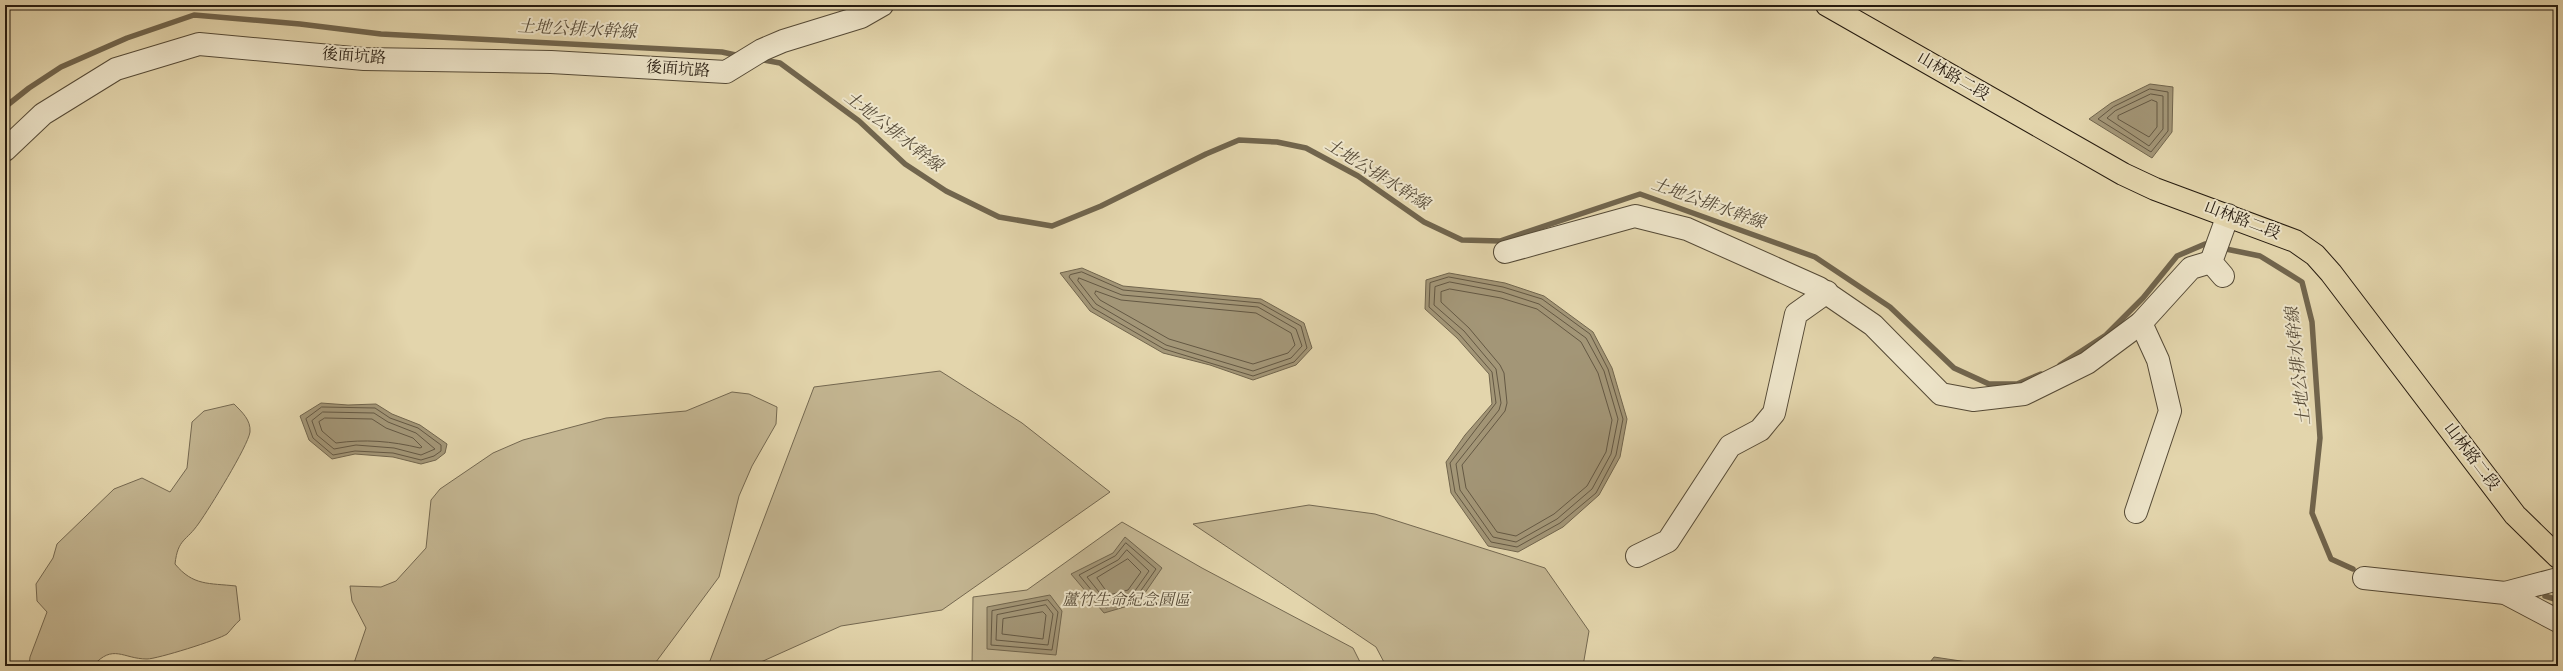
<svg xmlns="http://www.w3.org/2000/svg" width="2563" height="671" font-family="'Old Standard TT','Noto Serif TC',serif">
<rect width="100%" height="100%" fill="#e3d5ac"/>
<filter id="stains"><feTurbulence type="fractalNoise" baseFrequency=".005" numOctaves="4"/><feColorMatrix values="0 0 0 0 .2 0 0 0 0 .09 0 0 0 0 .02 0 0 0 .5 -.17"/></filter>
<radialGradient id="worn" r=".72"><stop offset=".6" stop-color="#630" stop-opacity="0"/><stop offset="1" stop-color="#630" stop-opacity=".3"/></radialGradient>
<g fill="#c3b591" stroke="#746850">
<path d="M940,371L1022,423L1110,492L942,610L841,626L752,666H708L814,387Z"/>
<path d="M732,392L749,394L777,407L776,424L752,466L739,496L719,577L653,666H353L366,628L352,601L350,586L381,587L396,581L426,548L431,500L440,489L493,453L523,440L606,418L686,411Z"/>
<path d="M234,404C242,412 251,420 250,432C248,446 209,509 199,523C186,542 178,538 175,564C193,586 209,583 236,586L240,620C235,624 231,630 227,634C218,640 157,659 147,659C123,659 113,643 93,666H29L30,657L47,612L37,601L36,584L53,558L57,544L114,489L142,478L170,492L187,468L192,422L204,411Z"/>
<path d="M1309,505L1375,514L1545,568L1589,631L1583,666H1386L1376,647L1193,524Z"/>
<path d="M1122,522L1202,568L1353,648L1362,666H972L973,597L1027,590Z"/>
</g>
<g fill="#a39677" stroke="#71654d">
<path d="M2150,84L2173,87L2172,132L2152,158L2089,119L2111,103Z"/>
<path d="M1082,268L1123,286L1261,299L1304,323L1312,348L1296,365L1253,380L1210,365L1163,353L1090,311L1060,273Z"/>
<path d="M1449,273L1505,283L1544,296L1593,332L1612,368L1627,419L1620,457L1599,495L1563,527L1518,552L1488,546L1451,493L1446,462L1465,435L1492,404L1489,374L1457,338L1425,309L1426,280Z"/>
<path d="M321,403L348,405L376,404L392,414L420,425L447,444L445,453L436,460L421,464L393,457L355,454L332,459L309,440L300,416Z"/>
<path d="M1125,537L1162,568L1138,603L1104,613L1071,574L1113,553Z"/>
<path d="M1050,595L1062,611L1056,655L987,649V607Z"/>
<path d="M1934,657L1974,663L1975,666H1927Z"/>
</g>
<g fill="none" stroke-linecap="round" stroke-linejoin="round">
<g stroke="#645843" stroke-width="1">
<path d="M2150,89L2168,92V131L2151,152L2098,119L2113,107Z"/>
<path d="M2151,94L2163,96V129L2149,146L2107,118L2115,111Z"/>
<path d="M2152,100L2157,102V127L2149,137L2118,119V116Z"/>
<path d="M1082,272L1123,290L1260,303L1301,326L1307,348L1294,362L1253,376L1164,349L1093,308L1069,277L1070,275Z"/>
<path d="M1449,277L1503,287L1542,299L1590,334L1608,369L1623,419L1616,455L1596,493L1560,523L1517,547L1491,542L1455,492L1450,463L1496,403L1492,372L1460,335L1429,307L1430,283Z"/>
<path d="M1079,278L1122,295L1258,307L1296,329L1302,346L1291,358L1253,371L1166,345L1096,304L1078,281Z"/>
<path d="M1450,282L1502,292L1539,304L1586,338L1604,371L1618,419L1611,454L1592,489L1557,519L1516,542L1493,537L1460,490L1456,464L1499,410L1501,403L1496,369L1464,331L1434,305L1435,287Z"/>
<path d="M1450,289L1501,298L1537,309L1581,342L1598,373L1612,420L1606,452L1587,486L1554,514L1516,536L1497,532L1466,488L1462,465L1505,411L1507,403L1504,373L1500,365L1469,328L1441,302V292Z"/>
<path d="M1096,291L1121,300L1256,313L1291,333L1295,345L1288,353L1253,364L1169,339L1100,300L1095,294Z"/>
<path d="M322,407L375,408L390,418L418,428L441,445V451L434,456L421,460L393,453L355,451L333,455L313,438L306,419Z"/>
<path d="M323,412L374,413L388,422L416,433L435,449L421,455L394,448L356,445L334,449L317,435L312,421Z"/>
<path d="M325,418L372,419L386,428L413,438L422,447L420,448C391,441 365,439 336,443L322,431L319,422Z"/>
<path d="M1126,543L1156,569L1135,599L1106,608L1079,575L1115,556Z"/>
<path d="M1127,550L1149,571L1132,595L1107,602L1087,577L1118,560Z"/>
<path d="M1128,559L1141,572L1128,590L1109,595L1097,578Z"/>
<path d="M1048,600L1058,612L1052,650L991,645L992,611Z"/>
<path d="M1046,605L1053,614L1048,645L996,640L997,615Z"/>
<path d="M1043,612L1046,615L1043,639L1002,634L1003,619Z"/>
</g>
<g stroke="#71654d" stroke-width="5.5">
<path d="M758,59L780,63L859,121L905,164L946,191L999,217L1052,226L1101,206L1206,154L1239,140L1277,142L1306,148L1358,176L1424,222L1462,240L1500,241L1640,194L1815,257L1890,307L1954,368L1989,384H2017L2041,374"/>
<path d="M5,107L29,88L61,67L127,38L194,15L300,24L381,34L722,52L740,56"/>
<path d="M2221,248L2260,256L2302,282L2312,322L2320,438L2312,513L2331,559L2353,569"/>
<path d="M2060,365L2106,335L2143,298L2177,256L2205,244L2213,246"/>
<path d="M2545,596L2558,600"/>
</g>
<defs>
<g id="minor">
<path d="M5,150L43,114L116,69L199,44L364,59L551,62L726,72L762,50L783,41L861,17L882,5"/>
<path d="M1505,252L1635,216L1687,229L1819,288L1873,325L1941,394L1973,400L2024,394L2087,363L2141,323L2191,268L2211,262"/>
<path d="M2223,276L2211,262L2228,215"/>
<path d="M2136,512L2170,411L2158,360L2141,323"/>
<path d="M1637,556L1668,541L1730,446L1760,430L1774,413L1796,314L1827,292"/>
<path d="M2364,578L2505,593L2558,621"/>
<path d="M2505,593L2558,579"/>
</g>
<path id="major" d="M1827,5L2123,174L2155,189L2295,241L2315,255L2331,273L2515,515L2558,557"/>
</defs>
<use href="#minor" stroke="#554a36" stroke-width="24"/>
<use href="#major" stroke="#261b0f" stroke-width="24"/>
<use href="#minor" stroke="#ede4c9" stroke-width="22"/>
<use href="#major" stroke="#e3d5ac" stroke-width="22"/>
</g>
<g text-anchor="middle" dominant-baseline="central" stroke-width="4" stroke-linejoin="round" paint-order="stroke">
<g font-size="16" fill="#261b0f" stroke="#ede4c9">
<text transform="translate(354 57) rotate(4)">後面坑路</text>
<text transform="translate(678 70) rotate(4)">後面坑路</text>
<text transform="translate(1953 77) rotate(30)">山林路二段</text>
<text transform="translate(2242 221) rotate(21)">山林路二段</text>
<text transform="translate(2471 457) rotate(53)">山林路二段</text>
</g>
<g font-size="16" font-style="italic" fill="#554936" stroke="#ede4c9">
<text x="1126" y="601">蘆竹生命紀念園區</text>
</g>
<g font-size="17" font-style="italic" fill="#584c39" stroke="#ede4c9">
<text transform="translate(577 30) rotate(3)">土地公排水幹線</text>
<text transform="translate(893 132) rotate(38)">土地公排水幹線</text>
<text transform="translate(1377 175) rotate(32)">土地公排水幹線</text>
<text transform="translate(1708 204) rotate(20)">土地公排水幹線</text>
<text transform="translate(2299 366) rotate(-96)">土地公排水幹線</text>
</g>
</g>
<rect width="2563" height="671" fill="none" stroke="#e3d5ac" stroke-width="20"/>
<rect x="6" y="6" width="2551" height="659" fill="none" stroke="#261b0f" stroke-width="2"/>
<rect x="10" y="10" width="2543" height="651" fill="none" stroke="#261b0f"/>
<rect width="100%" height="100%" filter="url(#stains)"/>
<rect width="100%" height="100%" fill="url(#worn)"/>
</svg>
